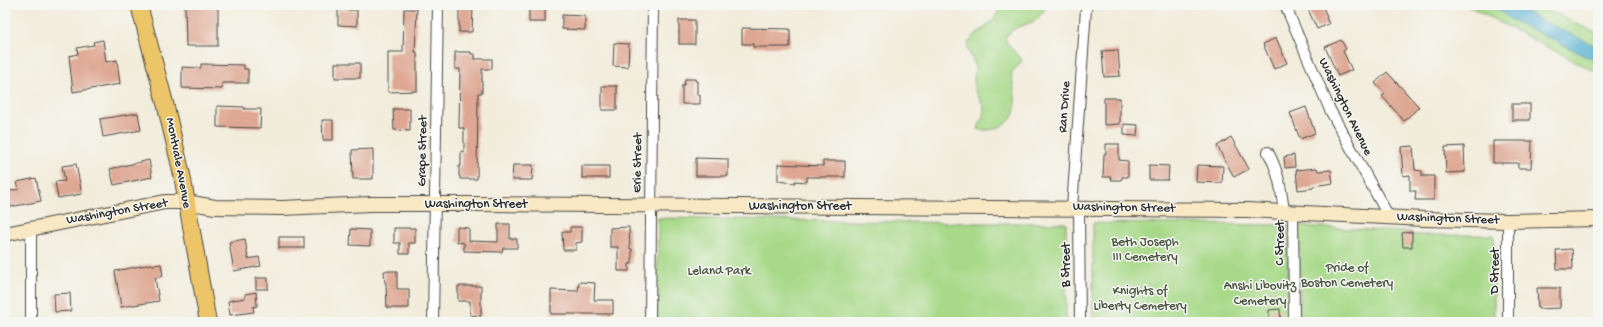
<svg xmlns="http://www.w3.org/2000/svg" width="1603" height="327" font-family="'Gochi Hand',sans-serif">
<rect width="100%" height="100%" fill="#f6f6f2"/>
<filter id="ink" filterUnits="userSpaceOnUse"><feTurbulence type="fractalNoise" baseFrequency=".025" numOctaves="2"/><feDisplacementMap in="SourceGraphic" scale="8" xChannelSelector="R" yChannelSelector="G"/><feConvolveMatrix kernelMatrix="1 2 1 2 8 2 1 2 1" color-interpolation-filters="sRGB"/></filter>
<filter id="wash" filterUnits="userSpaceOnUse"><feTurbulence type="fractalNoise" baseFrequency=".012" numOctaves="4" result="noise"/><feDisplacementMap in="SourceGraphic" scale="16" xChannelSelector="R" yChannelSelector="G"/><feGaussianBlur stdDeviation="0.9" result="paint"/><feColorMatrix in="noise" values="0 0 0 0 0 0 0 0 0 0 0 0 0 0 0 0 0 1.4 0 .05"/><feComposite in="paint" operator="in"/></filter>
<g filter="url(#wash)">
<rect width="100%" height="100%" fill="#f2ecdb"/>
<g fill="#a7d988" stroke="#69825a">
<path d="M999,5H1046C1036,31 1018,19 1005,38C1008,48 1016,51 1022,60C1019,66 1014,68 1011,74C1013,87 1021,112 1008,122C1005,125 1000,126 997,128C991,130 984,131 978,129C979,124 984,116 984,111C984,102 975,95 974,86C973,79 976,71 975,65C973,58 966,51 968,45C971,31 998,27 999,5Z"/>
<path d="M1466,5H1537L1598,34V73Z"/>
<path d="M658,218L971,223H1066V322H657Z"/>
<path d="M1093,223L1288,225V322H1093Z"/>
<path d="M1299,226L1412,232V235H1494V322H1300Z"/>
</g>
<path fill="#54b0d2" stroke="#406e7e" d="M1492,5H1515L1535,17L1598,47V62L1512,20Z"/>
<g id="blocks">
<g fill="#dea793">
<path d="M185,5H218V46H186Z"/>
<path d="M1306,5H1322L1327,17L1326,18L1329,24L1317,29Z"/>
<path d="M545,6V22H529V10H533V8H536V7Z"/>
<path d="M459,7H473L472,32H459Z"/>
<path d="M404,9H417L415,52H417V91L388,92V52H403Z"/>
<path d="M338,10H357V26L338,25Z"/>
<path d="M562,15L585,16V30L562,29Z"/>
<rect x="679" y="20" width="16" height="24"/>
<path d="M742,28L790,29V47H753V44H742Z"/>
<path d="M1276,38L1287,63L1274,69L1263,44Z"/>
<path d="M103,40L106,62L117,60L120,84L73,92L69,56L78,54L77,48L94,45L93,42Z"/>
<path d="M1341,40L1346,49L1343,51L1352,70L1338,76L1325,47Z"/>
<path d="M614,43L629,44L628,67L613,66Z"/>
<path d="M1118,50L1120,76L1104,77L1102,51Z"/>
<path d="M455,52H471V54H475V59H492V69H482V93H478L477,179H460V176H459V166H461V151L464,152V128H459L460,69H455Z"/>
<rect x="335" y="63" width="25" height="15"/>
<path d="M201,64L244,65V69H248V83H222V89L182,88V67L201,68Z"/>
<path d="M1387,72L1419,107L1404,121L1382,96L1385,94L1375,83Z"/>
<path d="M685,79H695V81H697V95H700V104H682V85H684Z"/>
<rect x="602" y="86" width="15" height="24"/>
<path d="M1104,98H1120V124L1104,125Z"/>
<rect x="1512" y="104" width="18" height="16"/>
<path d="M217,106L244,107V109H261L260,128L217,127Z"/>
<path d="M1306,107L1315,133L1300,139L1290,113Z"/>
<path d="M393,109H410V131L394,130Z"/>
<path d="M138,113L141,130L103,137L100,119Z"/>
<path d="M322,120H333V140H323Z"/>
<path d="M1124,124L1138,125L1137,136L1124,135Z"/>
<path d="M1231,137L1249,169L1234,177L1217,146Z"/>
<path d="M1493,141H1532L1531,168H1518V163H1493Z"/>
<path d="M1106,144H1119V160L1128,161V177H1122V179L1120,180H1111V177H1103L1104,154H1106Z"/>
<path d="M1413,146L1415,170L1422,171V176H1434V200H1415L1416,191H1410V175L1403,176L1401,147Z"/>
<path d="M1464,146L1465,172L1446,173L1445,147Z"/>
<path d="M373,149V179H353L352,150Z"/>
<path d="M1294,155L1295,167L1285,168L1284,157Z"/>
<path d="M696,158L728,159V176H696Z"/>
<path d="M149,160L152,177L114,185L110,169Z"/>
<path d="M823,161H845V177H807V182L795,181V183L778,181V164L823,166Z"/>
<path d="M76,164L82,194L58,198L55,182L65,181L62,166Z"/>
<path d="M513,165H533L532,180H512Z"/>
<path d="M1149,165L1169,166L1168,180H1149Z"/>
<path d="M1197,165L1223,166L1222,183L1196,182Z"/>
<rect x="582" y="166" width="27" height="12"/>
<path d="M1317,168L1318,171L1331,170L1333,183L1313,186V188L1298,190L1296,170Z"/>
<path d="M36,178L41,201L5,208V192L19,189L17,182Z"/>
<path d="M498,224H510V239H517V248H503L502,252L464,251V243L457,242V227L469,228V241L498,242Z"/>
<path d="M570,227H582V242L576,243V250H563L562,232H570Z"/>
<path d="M629,227L630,249H632V264H629V271H618V247H610V228Z"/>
<path d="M394,228H415V243H409V254H400V243H394Z"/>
<path d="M351,229L370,230V246L350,245Z"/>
<path d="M1412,232V247H1403L1402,233Z"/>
<rect x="279" y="237" width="25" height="11"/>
<path d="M245,239L248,259L259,257L261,266L234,271L229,242Z"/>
<path d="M1572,249L1573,269H1557L1556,250Z"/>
<path d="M152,264L153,265L161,264L163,276L155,278L159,301L121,307L115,271Z"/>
<path d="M384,271H397V289H409V308H387L386,283H385Z"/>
<rect x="256" y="278" width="12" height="11"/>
<path d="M579,282L595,283L594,300H613V314H551V290L578,291Z"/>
<path d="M458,286H481V316L470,315V301H458Z"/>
<path d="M1537,288H1560V308L1538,309Z"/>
<path d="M256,292L257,306L253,307L254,312L230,315L228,301L245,298V294Z"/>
<path d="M70,293L71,311L55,312L54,294Z"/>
<path d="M1280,309L1281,322H1269V310Z"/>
</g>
</g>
</g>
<g filter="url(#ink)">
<use href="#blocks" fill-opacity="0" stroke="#494845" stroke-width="1"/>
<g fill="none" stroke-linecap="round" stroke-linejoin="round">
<defs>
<g id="minor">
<path d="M1285,5L1330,110L1389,217"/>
<path d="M1268,152C1279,172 1281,189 1284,211"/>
<path d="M1072,208L1086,9"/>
<path d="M1079,208L1080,322"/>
<path d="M1293,211L1294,322"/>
<path d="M1508,221V322"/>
<path d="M31,322V230"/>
<path d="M433,322L438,5"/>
<path d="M650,322L653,5"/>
</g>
<path id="secondary" d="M5,234L165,202H186L215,207L282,208L371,204H472L1247,210L1424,219L1508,221L1598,219"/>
<path id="primary" d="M139,5L165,103L182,175L208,322"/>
</defs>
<use href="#minor" stroke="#494845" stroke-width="12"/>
<use href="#secondary" stroke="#494845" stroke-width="16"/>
<use href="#primary" stroke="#494845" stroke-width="18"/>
<use href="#minor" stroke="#fff" stroke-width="10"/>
<use href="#secondary" stroke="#f8e8c3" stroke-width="14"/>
<use href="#primary" stroke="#edc569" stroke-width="16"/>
</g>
</g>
<g text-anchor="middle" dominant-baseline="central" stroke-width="3" stroke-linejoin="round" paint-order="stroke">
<g font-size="13" fill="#2b2b2b" stroke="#f6f6f2">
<text transform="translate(1065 107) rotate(-86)">Ran Drive</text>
<text transform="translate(1345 107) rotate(64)">Washington Avenue</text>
<text transform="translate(423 151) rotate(-89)">Grape Street</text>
<text transform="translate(178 163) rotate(79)">Montvale Avenue</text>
<text transform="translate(638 163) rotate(-89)">Erie Street</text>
<text x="476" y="204">Washington Street</text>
<text x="800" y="206">Washington Street</text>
<text transform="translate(1124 208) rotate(1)">Washington Street</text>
<text transform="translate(117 212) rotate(-10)">Washington Street</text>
<text transform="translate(1448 219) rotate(2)">Washington Street</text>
<text transform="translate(1280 243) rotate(-90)">C Street</text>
<text transform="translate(1066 265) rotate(-90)">B Street</text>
<text transform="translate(1495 271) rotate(-90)">D Street</text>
</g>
<g font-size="13" fill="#4a5642" stroke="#f6f6f2">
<text x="1145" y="242">Beth Joseph<tspan x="1145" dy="15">III Cemetery</tspan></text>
<text x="1347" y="268">Pride of<tspan x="1347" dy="15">Boston Cemetery</tspan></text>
<text x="719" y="271">Leland Park</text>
<text x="1260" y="286">Anshi Libovitz<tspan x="1260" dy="15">Cemetery</tspan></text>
<text x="1140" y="291">Knights of<tspan x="1140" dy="15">Liberty Cemetery</tspan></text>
</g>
</g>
<rect width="1603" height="327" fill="none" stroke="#f6f6f2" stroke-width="20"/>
</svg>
